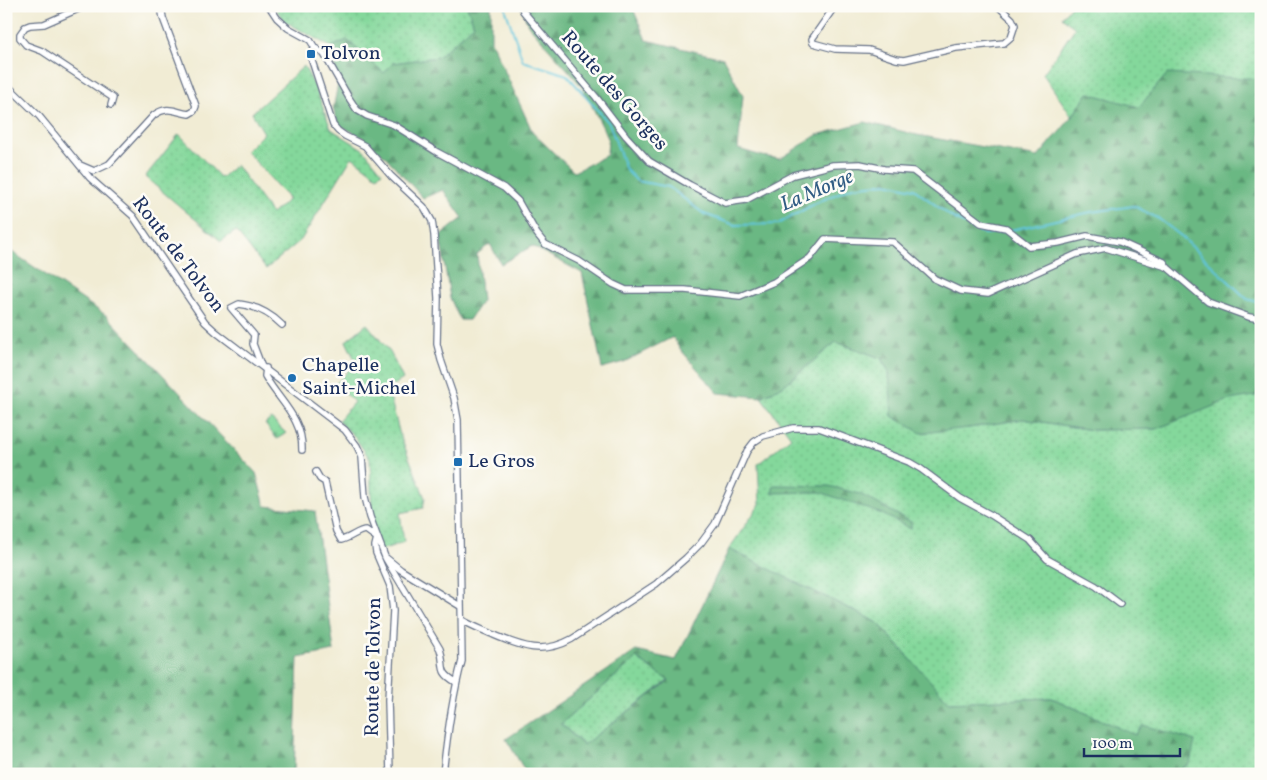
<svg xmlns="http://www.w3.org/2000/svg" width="1267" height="780" font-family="Vollkorn,serif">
<defs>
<pattern id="grass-dots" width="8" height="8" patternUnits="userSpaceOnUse" patternTransform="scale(1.25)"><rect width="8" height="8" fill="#84d89b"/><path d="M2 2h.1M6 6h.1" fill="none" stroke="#71ba88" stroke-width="1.8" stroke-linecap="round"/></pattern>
<pattern id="forest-firs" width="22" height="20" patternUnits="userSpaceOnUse" patternTransform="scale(1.25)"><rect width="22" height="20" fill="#6bb883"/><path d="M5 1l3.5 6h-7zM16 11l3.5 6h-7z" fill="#57966e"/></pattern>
<pattern id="cemetery-stones" width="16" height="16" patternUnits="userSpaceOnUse" patternTransform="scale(1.25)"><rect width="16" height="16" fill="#84d89b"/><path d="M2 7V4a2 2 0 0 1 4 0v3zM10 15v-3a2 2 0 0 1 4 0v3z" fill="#71ba88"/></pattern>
</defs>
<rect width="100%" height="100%" fill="#fdfcf7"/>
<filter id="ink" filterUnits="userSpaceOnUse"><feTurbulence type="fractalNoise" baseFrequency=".02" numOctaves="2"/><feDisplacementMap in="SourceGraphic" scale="10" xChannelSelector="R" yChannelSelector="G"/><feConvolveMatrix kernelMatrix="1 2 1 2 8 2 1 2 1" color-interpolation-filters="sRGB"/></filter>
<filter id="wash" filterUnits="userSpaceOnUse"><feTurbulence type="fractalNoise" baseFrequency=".0096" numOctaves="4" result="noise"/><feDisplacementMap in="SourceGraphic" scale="20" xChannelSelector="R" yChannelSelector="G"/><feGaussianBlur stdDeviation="1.12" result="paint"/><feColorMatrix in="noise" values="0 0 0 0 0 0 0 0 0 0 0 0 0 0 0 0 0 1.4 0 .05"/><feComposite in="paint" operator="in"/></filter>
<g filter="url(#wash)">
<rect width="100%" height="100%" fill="#f1ecd4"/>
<g fill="url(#grass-dots)" stroke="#50847c">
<path d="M274,6H467L474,25L438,57L393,63L384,74L347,40L331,47L284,21Z"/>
<path d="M1071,6H1261V79H1248L1139,108L1088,93L1072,117L1043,74L1075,28L1062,17Z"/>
<path d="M304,66L316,89L331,129L364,150L382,172L377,176L352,157L301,240L266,269L236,231L221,241L145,177L179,134L221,178L236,165L272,214L289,199L246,151L264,133L252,113Z"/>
<path d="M367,324L390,352L403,379L388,389L400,435L425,498L423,508L400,513L404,542L373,553L370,459L354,436L338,421L354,402L336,384L356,362L346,341Z"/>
<path d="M836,342L881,358L889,372L892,416L969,428L1023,419L1092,430L1156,429L1229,399L1261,395V774H1173L1190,763L1135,735L1052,698L949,702L878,623L729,549L760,504L758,464L791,437L761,397L783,386Z"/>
<path d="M636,658L669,680L584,745L561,724Z"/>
</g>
<g fill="url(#forest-firs)" stroke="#437470" fill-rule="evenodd">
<path d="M467,6H491V41L533,133L574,172L607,155L608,138L582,86L528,25L521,6H632L646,40L723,58L743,96L738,149L762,156L780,159L817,135L865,122L917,135L1038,157L1072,117L1088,93L1139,107L1167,74L1261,79V395L1229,400L1156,429L1092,430L1023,419L969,428L921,433L892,416L889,372L881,358L836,342L783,386L761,397L718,393L681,350L673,337L624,362L602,368L582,273L532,246L501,264L490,244L477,254L482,301L469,320H460L450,298L440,236L463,218L443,190L423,198L386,157L362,137L339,125L333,109L338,84L331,47L347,40L384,73L393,63L438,57L474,25Z"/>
<path d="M6,248L107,316L256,473L265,506L315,511L334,651L298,658L294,774H6Z"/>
<path d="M774,485L829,486L860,494L911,522V529L882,514L820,492L772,493Z"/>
<path d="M729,549L878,623L949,702L1052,698L1135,735L1143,725L1195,741L1190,763L1173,774H527L506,739L636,651L676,660ZM636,658L669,681L583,745L561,724Z"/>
</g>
<path fill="url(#cemetery-stones)" stroke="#50847c" d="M271,419L286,433L277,439L265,424Z"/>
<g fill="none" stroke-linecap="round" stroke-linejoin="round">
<g stroke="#60c6dd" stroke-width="2">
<path d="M506,6V11L523,61L567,75L609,123L626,170L637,181L669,187L704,214L735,225L778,224L816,203L852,187L886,183L914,189L953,218L985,234L1007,231"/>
<path d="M1011,230L1091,212L1134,206L1159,219L1181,236L1247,299L1261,303"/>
</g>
</g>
</g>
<g filter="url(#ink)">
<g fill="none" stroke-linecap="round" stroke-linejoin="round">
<defs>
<g id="street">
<path d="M85,6L44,24L30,25L25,27L20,34V38L26,45L42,51L113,98L111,105"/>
<path d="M269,6L277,18L288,28L310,40L315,48L324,54L349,98L357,110L367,116L394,125L437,152L504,188L518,201L537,234L545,244L579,261L613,284L626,290H685L740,296L774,282L810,258L825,239L893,242L935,279L961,291L988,294L1077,254L1106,248L1167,267"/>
<path d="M522,6L523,11L596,97L626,136L649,161L690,185L725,203L746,200L793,175L833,165L860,164L884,169L913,171L981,223L1006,228L1029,246L1058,243L1087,236L1120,242L1164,262L1167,267L1208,302L1249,317L1261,319"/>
<path d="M835,6L812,39L813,43L835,49L869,50L896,59L904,60L956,48L1004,43L1011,37L1015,25L1012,19L998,6"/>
<path d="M315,48L311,54V58L333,125L338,131L345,136L365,146L391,176L424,207L432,221L434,235L438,298L437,344L441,360L454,398L458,420L462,661C452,698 447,736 443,774"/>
<path d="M6,84L39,116L90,178L133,216L205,322L216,332L345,430L357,446L362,457L365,497L370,517L385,557L401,570L460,606"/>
<path d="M80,165L94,171L109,164L154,115C169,105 174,112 189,114L194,111L196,106L163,18L161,6"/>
<path d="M261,365L253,344L254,335L231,308L239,304C256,306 270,313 282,325"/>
<path d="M266,368L265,376C279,401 303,418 302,450"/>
<path d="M316,472L320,479L325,482L336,531L341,540C351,538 358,530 366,530L377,538"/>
<path d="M377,538L375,546L376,553L390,586L393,611L388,700L390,774"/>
<path d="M386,559L440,649C446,667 437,671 456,682"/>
<path d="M462,620C472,626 483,630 494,635C522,647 543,655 572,639L656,584L686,558L701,543L715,524L747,451L754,442L763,436L793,428H819L830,432L909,462L921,469L960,498L991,515L1030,540L1047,559L1096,586L1120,604"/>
</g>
</defs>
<use href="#street" stroke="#667187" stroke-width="8"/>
<use href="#street" stroke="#fff" stroke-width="5.5"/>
</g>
</g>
<g fill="#1f6fb2" stroke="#fdfcf7" stroke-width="2">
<rect x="306" y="49" width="10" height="10" rx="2.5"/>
<circle cx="292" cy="378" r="5"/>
<rect x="453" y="457" width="10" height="10" rx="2.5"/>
</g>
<g text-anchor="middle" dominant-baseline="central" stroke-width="5" stroke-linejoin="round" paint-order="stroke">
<g font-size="20" fill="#1b2f5e" stroke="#fdfcf7" text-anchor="start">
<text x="321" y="54">Tolvon</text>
<text x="302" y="366">Chapelle<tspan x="302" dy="23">Saint-Michel</tspan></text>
<text x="468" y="462">Le Gros</text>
</g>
<g font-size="20" fill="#1b2f5e" stroke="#fdfcf7">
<text transform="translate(614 91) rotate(49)">Route des Gorges</text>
<text transform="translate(178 255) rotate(53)">Route de Tolvon</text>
<text transform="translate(374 667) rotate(-89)">Route de Tolvon</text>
</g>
<g font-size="21" font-style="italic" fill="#305c84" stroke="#fdfcf7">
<text transform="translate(817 191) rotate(-23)">La Morge</text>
</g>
</g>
<rect width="1267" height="780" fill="none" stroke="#fdfcf7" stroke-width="25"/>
<path d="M1084 748v8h96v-8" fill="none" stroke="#1b2f5e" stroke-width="2.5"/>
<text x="1092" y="748" font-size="15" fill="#1b2f5e" stroke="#fdfcf7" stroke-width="4" paint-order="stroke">100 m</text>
</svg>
